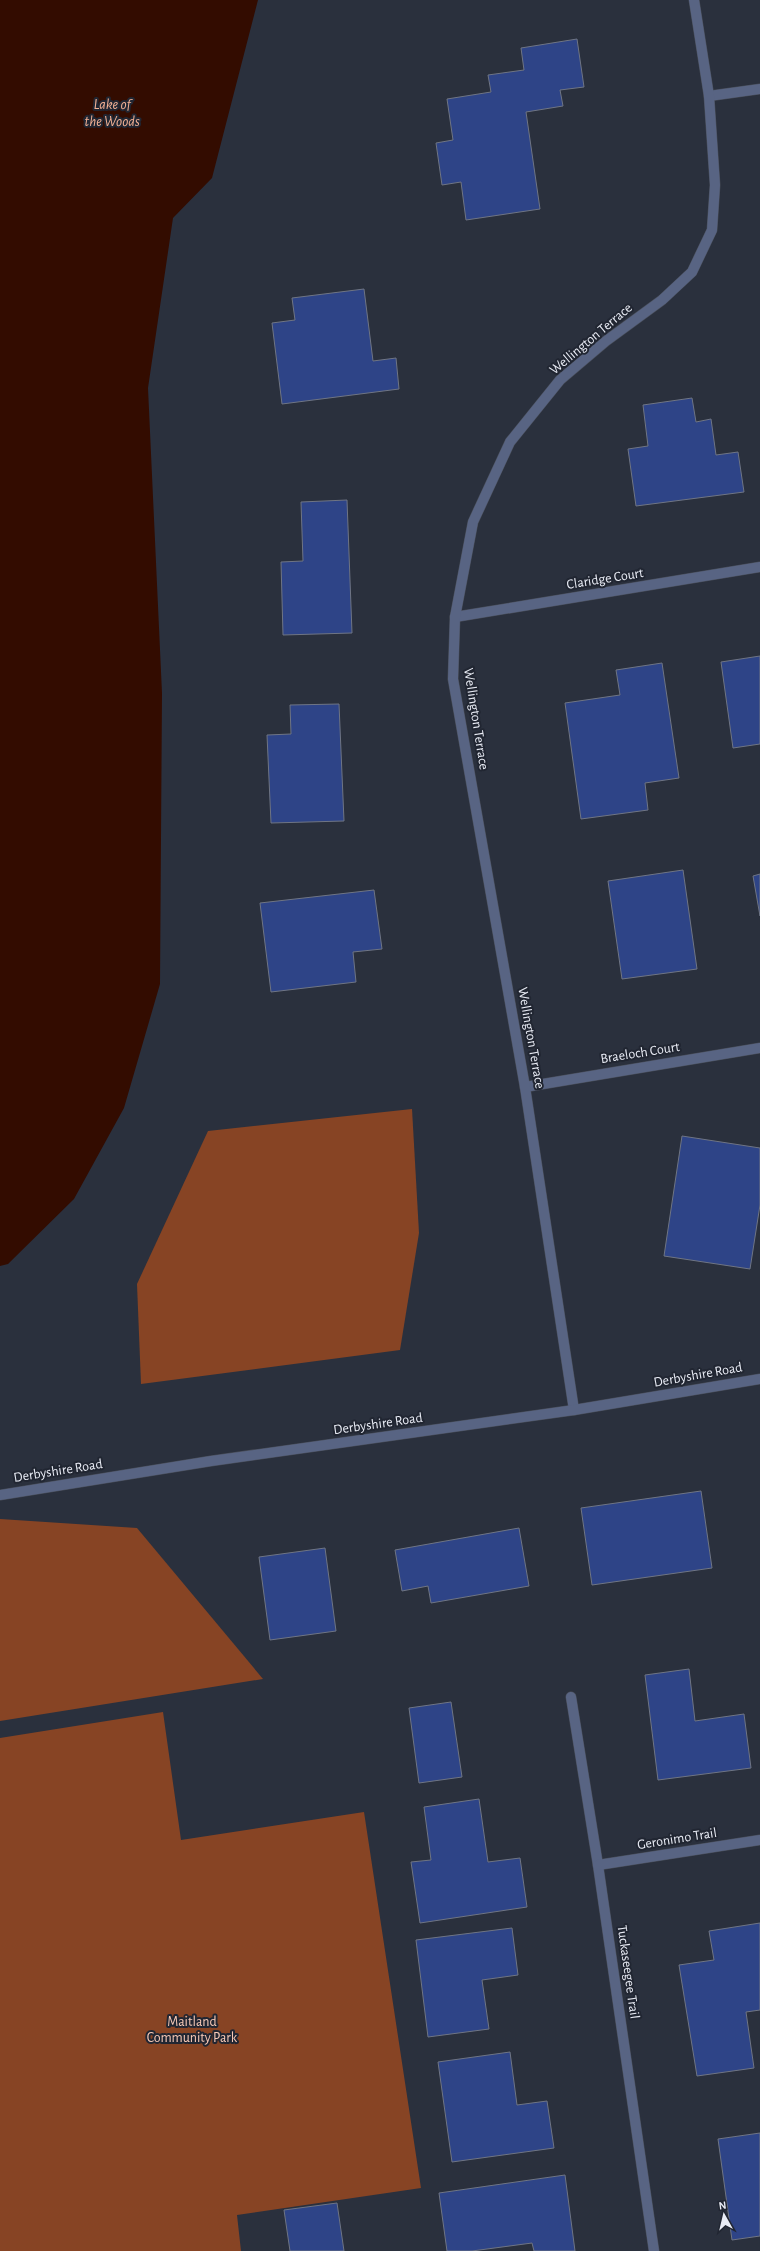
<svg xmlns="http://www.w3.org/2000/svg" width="760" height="2251" font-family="'Alegreya Sans',sans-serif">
<rect width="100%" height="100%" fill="#2a303d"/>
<g fill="#874424">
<path d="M412,1109L419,1233L400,1350L141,1384L137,1284L208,1131Z"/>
<path d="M0,1519L137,1528L263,1679L0,1721Z"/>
<path d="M163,1712L181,1840L364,1812L421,2188L237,2215L241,2251H0V1738Z"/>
</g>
<path fill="#330c00" d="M0,0H258L212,178L173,218L148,388L162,693L160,984L124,1108L74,1199L8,1264L0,1266Z"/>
<g fill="#2e4487" stroke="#6f7584">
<path d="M577,39L584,87L560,90L563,106L526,112L540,209L466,220L461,182L442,185L436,143L453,140L447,99L491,92L488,75L524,70L521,48Z"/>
<path d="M364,289L373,361L396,358L399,389L282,404L272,323L295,320L292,298Z"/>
<path d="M692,398L696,422L711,419L716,455L738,452L744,492L636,506L628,449L648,446L643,405Z"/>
<path d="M347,500L352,633L283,635L281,562L303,561L301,502Z"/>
<path d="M760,656V744L733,748L721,662Z"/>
<path d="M662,663L679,778L645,783L648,810L581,819L565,703L620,695L616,670Z"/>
<path d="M339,704L344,821L271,823L267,735L291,734L290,705Z"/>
<path d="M683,870L697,969L622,979L608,881Z"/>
<path d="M760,874V916L753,876Z"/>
<path d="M374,890L382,949L353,952L356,982L271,992L260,903Z"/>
<path d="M682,1136L760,1148V1205L750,1269L664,1256Z"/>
<path d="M701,1491L712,1568L592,1585L581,1508Z"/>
<path d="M519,1528L529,1586L431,1603L428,1586L402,1591L395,1550Z"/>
<path d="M325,1548L336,1631L270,1640L259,1557Z"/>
<path d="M689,1669L695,1721L744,1714L751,1768L658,1780L645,1675Z"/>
<path d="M451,1702L462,1777L419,1783L409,1708Z"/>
<path d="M479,1799L488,1862L520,1858L527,1907L420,1923L411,1862L431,1860L424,1807Z"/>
<path d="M760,1923V2010L746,2012L754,2068L697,2076L679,1965L714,1960L709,1931Z"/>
<path d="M512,1928L518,1975L482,1980L489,2029L428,2037L416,1940Z"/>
<path d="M510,2052L517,2105L547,2101L554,2148L452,2162L438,2062Z"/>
<path d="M760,2133V2236L732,2240L718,2139Z"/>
<path d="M565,2175L575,2251H534L532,2243L472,2251H447L439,2193Z"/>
<path d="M337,2203L344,2251H290L284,2210Z"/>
</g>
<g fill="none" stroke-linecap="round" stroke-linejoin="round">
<defs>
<g id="minor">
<path d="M709,96L760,89"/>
<path d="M455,617L760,567"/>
<path d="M525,1087L760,1048"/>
<path d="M574,1410L525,1087L453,679L455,617L473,522L510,442L560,380L606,341L662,300L692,272L712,230L715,185L709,96L694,0"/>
<path d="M0,1495L211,1461L574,1410L760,1379"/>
<path d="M571,1697L598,1865L654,2251"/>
<path d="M598,1865L760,1840"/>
</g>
</defs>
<use href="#minor" stroke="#494e5a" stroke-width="11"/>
<use href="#minor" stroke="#586483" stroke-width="10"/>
</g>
<g text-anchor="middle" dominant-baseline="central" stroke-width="4" stroke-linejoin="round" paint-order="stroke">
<g font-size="14" fill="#e9ecf5" stroke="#212632">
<text transform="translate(591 339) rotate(-40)">Wellington Terrace</text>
<text transform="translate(605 579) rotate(-9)">Claridge Court</text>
<text transform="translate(476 719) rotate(81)">Wellington Terrace</text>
<text transform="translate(531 1038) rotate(80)">Wellington Terrace</text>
<text transform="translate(640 1053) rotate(-9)">Braeloch Court</text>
<text transform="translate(698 1375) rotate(-10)">Derbyshire Road</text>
<text transform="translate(378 1424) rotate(-8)">Derbyshire Road</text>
<text transform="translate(58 1471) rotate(-9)">Derbyshire Road</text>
<text transform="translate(677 1839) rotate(-9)">Geronimo Trail</text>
<text transform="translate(628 1972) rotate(82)">Tuckaseegee Trail</text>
</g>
<g font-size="14" fill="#f8cab7" stroke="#212632">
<text x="192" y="2022">Maitland<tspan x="192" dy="16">Community Park</tspan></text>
</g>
<g font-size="15" font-style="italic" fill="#f3b194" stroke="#212632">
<text x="112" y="104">Lake of<tspan x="112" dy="17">the Woods</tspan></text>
</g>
</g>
<g transform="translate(724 2215) rotate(352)" stroke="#212632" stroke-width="3" paint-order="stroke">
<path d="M0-3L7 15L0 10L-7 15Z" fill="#e9ecf5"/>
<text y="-6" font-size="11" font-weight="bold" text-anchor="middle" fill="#e9ecf5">N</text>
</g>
</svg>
